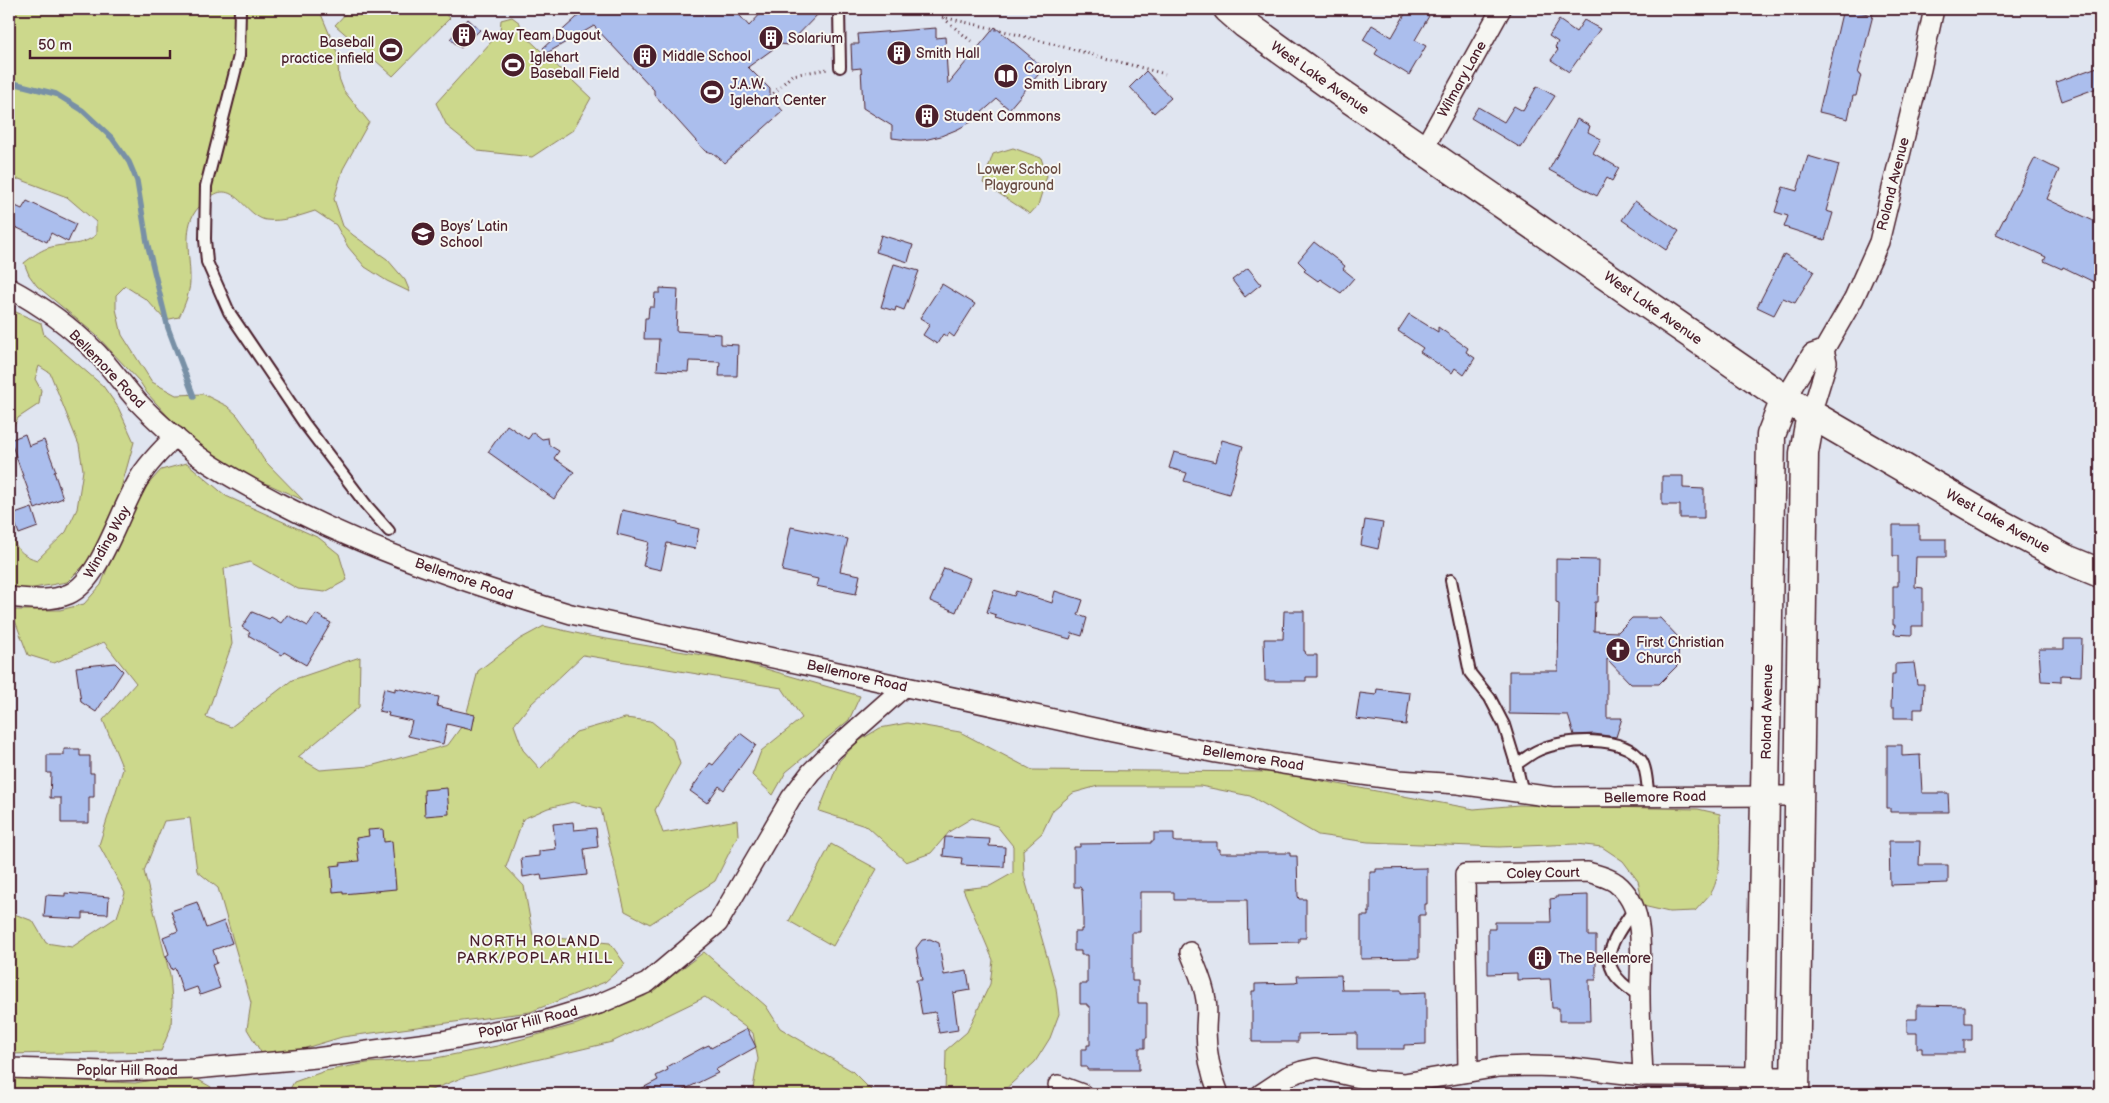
<svg xmlns="http://www.w3.org/2000/svg" width="2109" height="1103" font-family="'Balsamiq Sans',sans-serif">
<rect width="100%" height="100%" fill="#e0e5f0"/>
<filter id="ink" filterUnits="userSpaceOnUse"><feTurbulence type="fractalNoise" baseFrequency=".02" numOctaves="2"/><feDisplacementMap in="SourceGraphic" scale="10" xChannelSelector="R" yChannelSelector="G"/><feConvolveMatrix kernelMatrix="1 2 1 2 8 2 1 2 1" color-interpolation-filters="sRGB"/></filter>
<g filter="url(#ink)">
<g fill="#ccd88c" stroke="#8b7c5c">
<path d="M9,9H321V14L337,52L339,78L344,91L369,122L343,169L334,199L343,226L353,235L387,259L405,280L410,292L387,281L365,267L348,247L336,225L315,211C299,216 283,222 266,220C244,216 233,174 206,201C202,205 197,208 195,212C183,229 190,258 190,276C191,290 185,305 179,317L165,320L147,300L125,286L116,295V309L122,335L152,382L176,395L203,394L227,406L237,415L253,437L257,449L264,460L303,500L270,485L245,478L192,443L147,393L140,382L96,335L37,286L29,275L24,263C32,257 39,251 48,248C67,242 79,248 96,235V222L67,197L19,179L9,181Z"/>
<path d="M350,9H440L450,18L393,76L335,25Z"/>
<path d="M512,17L520,23V31L591,98L573,130L532,157L478,151L447,126L436,103L500,32L501,20Z"/>
<path d="M1013,148L1041,158L1047,176L1038,205L1030,214L983,183L993,154Z"/>
<path d="M9,309L41,323L44,335L103,386L118,407L134,442L109,531L96,553L67,582L28,589L9,588V516C13,539 12,552 37,560L66,532L77,509L83,470L79,445L50,373L39,366L35,379L41,390L39,404L18,418L9,434Z"/>
<path d="M187,463L226,496L319,538L339,554L347,580L325,592L298,589L250,562L224,569L232,644L206,717L231,727L292,680L360,657L359,707L298,757L320,770L370,766L448,745L464,723L478,671L520,639L544,626L589,636L738,661L860,696L849,720L786,772L773,795L752,775L761,751L802,718L782,688L583,655L530,705L514,725L523,750L540,769L576,732L625,718L651,721L672,738L680,764L655,810L663,833L737,820L738,835L715,881L650,924L625,911L601,809L573,802L548,808L523,819L506,867L524,886L533,936L610,943L625,964L605,982L530,1012L342,1037L289,1053L262,1054L247,1029L251,1003L218,888L197,871L190,818L164,821L144,871L170,975L172,1001L171,1027L161,1051L9,1054V912L33,921L46,943L72,947L117,917L125,893L99,845L123,769L103,720L136,683L104,642L54,663L28,655L11,610H60L84,604L101,585L129,511L143,490L161,470Z"/>
<path d="M907,723L960,732L1032,770L1273,772L1474,809L1519,805L1698,809L1720,814C1721,834 1722,876 1711,893C1706,899 1700,905 1695,911L1669,912L1643,906L1638,881L1623,861L1602,847L1576,844L1499,847L1368,842L1318,835L1250,796L1200,786H1098L1073,793L1053,810L1042,833L1023,850L1024,876L1056,988L1059,1014L1050,1038L1035,1062L1000,1094H945L946,1050L967,1032L990,984L993,960L963,889L990,886L1013,873V846L997,826L972,818L950,831L931,853L906,862L868,827L819,811L839,761L857,742L880,728Z"/>
<path d="M831,844L877,869L833,946L789,921Z"/>
<path d="M704,952L766,1006L780,1028L852,1071L875,1094H752L758,1059L753,1033L705,997L612,1042L464,1077L421,1094H287L294,1082L325,1071L367,1063L431,1059L497,1046L577,1024L645,996Z"/>
<path d="M188,1074L211,1087L210,1094H94L59,1091L51,1094H9V1078L135,1083Z"/>
</g>
<g fill="none" stroke-linecap="round" stroke-linejoin="round">
<path stroke="#7890a6" stroke-width="5.5" d="M9,82L56,94L82,110L112,138L129,162L137,181L147,242L168,328L194,397"/>
</g>
<g fill="#abbeed" stroke="#4a1f2b">
<path d="M586,9H734L749,26L765,9H823L788,45L780,44L748,67L770,89V96L783,111L725,163L713,153L705,151L654,94V90L594,26L547,53L543,48Z"/>
<path d="M1408,9H1416L1429,16L1415,40L1426,46L1409,75L1375,54L1378,49L1363,40L1372,25L1392,37Z"/>
<path d="M1845,9L1873,15L1858,74L1861,75L1856,96H1853L1848,119L1819,112L1842,13L1844,14Z"/>
<path d="M468,19L480,30L461,48L450,39Z"/>
<path d="M1559,20L1576,32L1584,20L1600,29L1569,72L1551,60L1558,50L1555,47L1558,42L1549,36Z"/>
<path d="M995,27L1044,68L1009,109L997,99L971,122L958,129L941,136L924,140H908L892,138V126L863,108L861,68L852,69L851,44H859L858,34L936,28V38L945,37L948,84Z"/>
<path d="M2100,66V87L2062,101L2056,82Z"/>
<path d="M1146,71L1171,98L1154,113L1130,87Z"/>
<path d="M1537,86L1555,96L1521,148L1471,118L1478,107L1504,122L1514,106L1523,111Z"/>
<path d="M1577,119L1590,126L1588,132L1601,139L1593,153L1619,168L1612,181L1607,178L1597,196L1549,170Z"/>
<path d="M1808,156L1839,165L1826,211L1833,213L1825,240L1784,227L1788,216L1775,212L1783,187L1797,191Z"/>
<path d="M2035,158L2059,170L2047,199L2100,224V285L2063,267L2062,269L2044,261L2046,257L1996,234Z"/>
<path d="M27,201L76,224L68,242L51,233L47,242L9,224V203L22,209Z"/>
<path d="M1635,201L1679,231L1666,250L1622,220Z"/>
<path d="M881,235L913,245L908,262L876,252Z"/>
<path d="M1314,242L1345,266L1343,269L1354,278L1341,293L1320,279L1318,281L1304,271L1306,269L1298,261Z"/>
<path d="M1784,254L1814,271L1795,303L1783,298L1774,315L1757,307Z"/>
<path d="M894,264L919,271L904,310L896,307L895,311L881,307Z"/>
<path d="M1248,268L1261,284L1245,297L1232,280Z"/>
<path d="M942,284L975,304L954,337L949,333L947,337L943,334L937,344L923,335L930,324L920,318Z"/>
<path d="M660,288L678,289L676,331L721,334V344L738,345L737,376H719L720,362L689,361L688,372L657,370L659,339H644L645,318H648L649,307H654L655,293H660Z"/>
<path d="M1409,314L1438,332V327L1468,348L1466,352L1475,358L1464,375L1455,368L1452,373L1420,352L1423,348L1398,331Z"/>
<path d="M507,425L528,439L533,432L542,439L548,438L549,445L559,451L554,458L574,472L554,499L488,452Z"/>
<path d="M25,434L29,446L44,440L56,471L54,472L63,498L35,509L10,440Z"/>
<path d="M1222,440L1243,446L1229,494L1184,481L1187,473L1169,468L1174,452L1216,462Z"/>
<path d="M1662,476H1683V488L1704,489V518H1680V505H1662Z"/>
<path d="M32,508L38,527L19,534L12,515Z"/>
<path d="M622,510L678,522V524L699,529L695,549L667,543L661,570L643,566L649,542L617,534Z"/>
<path d="M1365,520L1383,523L1378,549L1361,545Z"/>
<path d="M1893,525H1919V539H1946V557H1916L1915,587L1923,588V626H1912V635L1894,634L1895,625H1893V586H1898V556H1893Z"/>
<path d="M791,527L848,539L840,571L860,575L856,594L816,586L818,579L782,571Z"/>
<path d="M1556,559L1599,560L1598,602H1595L1594,631L1618,632L1632,618H1660L1679,638L1678,665L1659,684H1631L1607,659V718H1622L1616,737L1594,734L1574,735L1568,715L1509,714V671H1558L1559,603L1556,602Z"/>
<path d="M944,568L970,578L956,612L930,601Z"/>
<path d="M994,590L1014,596L1016,591L1052,603L1055,591L1083,600L1078,615L1087,618L1082,636L1072,633L1070,639L995,618L996,615L987,612Z"/>
<path d="M1284,611H1304V651H1305L1306,655H1317V677H1306V681H1265L1264,639H1283Z"/>
<path d="M252,612L269,619L271,617L281,623L287,615L308,626L316,614L331,623L306,665L284,652L282,655L248,635L250,632L242,627Z"/>
<path d="M2064,639H2082L2081,676L2061,675V682L2041,681L2039,649H2064Z"/>
<path d="M115,663L123,671L96,712L81,702L76,667Z"/>
<path d="M1914,663L1917,684H1924L1923,709H1914V718H1894V708H1891L1892,674H1895V664Z"/>
<path d="M384,688L395,691V688L439,697L437,706L475,715L472,730L447,724L443,744L408,736L412,721L388,716L389,713L379,711Z"/>
<path d="M1377,689L1410,693L1406,725L1356,719L1360,693L1376,695Z"/>
<path d="M740,733L756,745L724,790L719,786L707,803L690,791L710,763L713,765Z"/>
<path d="M1887,745H1902V756L1920,755L1922,793H1948L1949,812H1890V808H1887Z"/>
<path d="M64,749H80V756H90V773H94V797H89V823H61V798H50L51,773H47V755H64Z"/>
<path d="M447,788L449,814L425,816L424,790Z"/>
<path d="M573,822L574,830L596,828L598,847L584,849L587,875L542,880L541,874L523,877L521,858L539,856V851L556,849L553,824Z"/>
<path d="M383,829L384,842L392,841L396,889L343,894V891L333,892L331,866L341,865L340,863L359,861L356,838L369,836L368,830Z"/>
<path d="M1154,833H1174V841L1176,842H1217V849H1220V853H1290V856H1297L1298,896L1299,899H1306V938H1299V942L1248,943L1247,900H1174V892H1140V932H1132V981H1138V1003H1147V1038H1145V1048H1139V1070H1087V1067H1081V1049H1087V1045H1090V1006H1087V1004H1080V984H1087V955H1081V951H1074V932H1081V929H1083V910L1082,890L1080,887H1074V847H1080V844L1151,843V841H1154Z"/>
<path d="M945,837L990,839L989,846L1005,847L1004,867L961,865L962,858L943,856Z"/>
<path d="M1889,841H1920L1919,865H1948V883L1890,885Z"/>
<path d="M1427,868V904H1425V915H1419V958L1361,959V916H1368V912H1370V872H1376V869Z"/>
<path d="M65,893L109,897L108,914L83,913V919L44,917L46,895L65,896Z"/>
<path d="M1588,895V936H1596V980H1589L1590,1021H1559V1008H1552L1550,979L1517,980V973L1488,974V929H1495V922H1551L1550,899L1557,898V896Z"/>
<path d="M197,902L206,928L224,921L232,943L213,950L217,963L212,965L220,988L200,995L197,987L183,992L175,968L172,970L166,956L169,954L163,937L178,931L171,911Z"/>
<path d="M930,939L939,943L944,975L967,971L970,990L953,993L958,1030L939,1033L935,1012L922,1014L916,980H922L916,948L922,940Z"/>
<path d="M1341,975L1342,990H1401V993L1426,992V1044L1404,1045V1049H1357V1033L1298,1034V1042H1252V991H1255V984L1295,983L1298,982L1297,976Z"/>
<path d="M1917,1005L1965,1006V1023H1972V1040H1964V1053H1922V1048H1917V1033H1907V1019H1917Z"/>
<path d="M747,1029L756,1047L715,1070L718,1073L675,1094H631L658,1080L656,1076L668,1070L667,1067L704,1047L709,1045L711,1048Z"/>
</g>
<g fill="none" stroke-linecap="round" stroke-linejoin="round">
<defs>
<g id="lane">
<path d="M240,9L239,56L206,186L205,239L207,262L229,312L304,423L367,506L389,531"/>
<path d="M839,9L840,67"/>
<path d="M1246,24L1255,9"/>
<path d="M1451,580L1470,673L1490,698L1504,725L1516,764L1523,793"/>
<path d="M1516,764C1524,760 1531,753 1539,750C1565,738 1624,735 1641,760C1647,768 1647,787 1649,797"/>
<path d="M1634,909C1609,946 1592,967 1640,996"/>
</g>
<g id="street">
<path d="M1423,150L1501,9"/>
<path d="M9,288C41,305 71,327 97,353C111,368 124,386 138,402C156,421 177,439 197,455C223,474 251,488 279,503C371,551 472,585 571,614L1113,732L1216,753L1283,764L1399,780L1458,784L1553,797L1799,796"/>
<path d="M1785,399L1812,354L1824,350"/>
<path d="M1811,414L1827,362L1824,350L1854,298L1879,242L1921,69L1934,9"/>
<path d="M9,597C29,599 50,602 69,594C103,579 122,500 144,471C153,458 165,447 175,436"/>
<path d="M1190,952C1196,968 1204,983 1206,1000C1208,1010 1206,1020 1206,1030C1206,1052 1211,1074 1219,1094"/>
<path d="M9,1068L105,1071L195,1069L316,1058L442,1041L540,1022L599,1004L647,983L718,923L791,798L811,772L833,750L904,687"/>
<path d="M1468,1072L1465,874L1588,872C1598,875 1608,877 1616,883C1649,909 1639,959 1640,996C1640,1023 1642,1050 1643,1076"/>
<path d="M1058,1085L1082,1094"/>
<path d="M1261,1094L1288,1076L1302,1071L1316,1068L1368,1080L1404,1083L1499,1067L1531,1066L1566,1067L1643,1076L1795,1077"/>
</g>
<g id="secondary">
<path d="M1228,9L1245,24L1331,86L1785,399L1997,522L2066,559L2100,573"/>
<path d="M1760,1094L1771,435L1785,399"/>
<path d="M1795,1094L1804,453L1811,414"/>
</g>
</defs>
<use href="#lane" stroke="#4a1f2b" stroke-width="14"/>
<use href="#street" stroke="#4a1f2b" stroke-width="22"/>
<use href="#secondary" stroke="#4a1f2b" stroke-width="31"/>
<g stroke="#4a1f2b" stroke-width="3" stroke-dasharray="1 4" stroke-linecap="butt">
<path d="M942,9V17L971,41"/>
<path d="M942,17L1000,30L1165,74"/>
<path d="M770,97L792,75L828,69"/>
</g>
<use href="#lane" stroke="#f6f6f2" stroke-width="10"/>
<use href="#street" stroke="#f6f6f2" stroke-width="19"/>
<use href="#secondary" stroke="#f6f6f2" stroke-width="28"/>
</g>
</g>
<defs>
<symbol id="building-disc" viewBox="-11 -11 22 22"><circle r="9.5" fill="#4a1f2b" stroke="#f6f6f2"/><path d="M-4-6H4V6H1V3H-1V6H-4ZM-2.5-4.3h1.7v1.8h-1.7ZM.8-4.3h1.7v1.8H.8ZM-2.5-1h1.7V.8h-1.7ZM.8-1h1.7V.8H.8Z" fill="#fff"/></symbol>
<symbol id="stadium-disc" viewBox="-11 -11 22 22"><circle r="9.5" fill="#4a1f2b" stroke="#f6f6f2"/><path d="M0-5a6.5 5 0 1 0 0 10a6.5 5 0 1 0 0-10ZM-3.5-1.8h7v3.6h-7Z" fill="#fff"/></symbol>
<symbol id="library-disc" viewBox="-11 -11 22 22"><circle r="9.5" fill="#4a1f2b" stroke="#f6f6f2"/><path d="M-6-4Q-3-5.5-.7-3.5V5Q-3 3-6 4ZM6-4Q3-5.5 .7-3.5V5Q3 3 6 4Z" fill="#fff"/></symbol>
<symbol id="school-disc" viewBox="-11 -11 22 22"><circle r="9.5" fill="#4a1f2b" stroke="#f6f6f2"/><path d="M0-5L7-2L0 1L-7-2ZM-4 1L0 2.5L4 1V4Q0 6-4 4Z" fill="#fff"/></symbol>
<symbol id="church-disc" viewBox="-11 -11 22 22"><circle r="9.5" fill="#4a1f2b" stroke="#f6f6f2"/><path d="M-1.2-6h2.4v3.5h3.3v2.4h-3.3V6h-2.4V-.1h-3.3v-2.4h3.3Z" fill="#fff"/></symbol>
</defs>
<g fill-rule="evenodd">
<use href="#building-disc" x="450" y="21" width="28" height="28"/>
<use href="#building-disc" x="757" y="24" width="28" height="28"/>
<use href="#stadium-disc" x="377" y="36" width="28" height="28"/>
<use href="#building-disc" x="885" y="39" width="28" height="28"/>
<use href="#building-disc" x="631" y="42" width="28" height="28"/>
<use href="#stadium-disc" x="499" y="51" width="28" height="28"/>
<use href="#library-disc" x="992" y="62" width="28" height="28"/>
<use href="#stadium-disc" x="698" y="78" width="28" height="28"/>
<use href="#building-disc" x="913" y="102" width="28" height="28"/>
<use href="#school-disc" x="409" y="220" width="28" height="28"/>
<use href="#church-disc" x="1604" y="636" width="28" height="28"/>
<use href="#building-disc" x="1526" y="944" width="28" height="28"/>
</g>
<g text-anchor="middle" dominant-baseline="central" stroke-width="4" stroke-linejoin="round" paint-order="stroke">
<g font-size="14" fill="#4a1f2b" stroke="#f6f6f2" text-anchor="start">
<text x="482" y="35">Away Team Dugout</text>
<text x="788" y="38">Solarium</text>
<text x="374" y="42" text-anchor="end">Baseball<tspan x="374" dy="16">practice infield</tspan></text>
<text x="916" y="53">Smith Hall</text>
<text x="662" y="56">Middle School</text>
<text x="530" y="57">Iglehart<tspan x="530" dy="16">Baseball Field</tspan></text>
<text x="1024" y="68">Carolyn<tspan x="1024" dy="16">Smith Library</tspan></text>
<text x="730" y="84">J.A.W.<tspan x="730" dy="16">Iglehart Center</tspan></text>
<text x="944" y="116">Student Commons</text>
<text x="440" y="226">Boys’ Latin<tspan x="440" dy="16">School</tspan></text>
<text x="1636" y="642">First Christian<tspan x="1636" dy="16">Church</tspan></text>
<text x="1558" y="958">The Bellemore</text>
</g>
<g font-size="14" fill="#4a1f2b" stroke="#f6f6f2">
<text transform="translate(1320 78) rotate(35)">West Lake Avenue</text>
<text transform="translate(1462 79) rotate(-61)">Wilmary Lane</text>
<text transform="translate(1893 184) rotate(-76)">Roland Avenue</text>
<text transform="translate(1653 308) rotate(35)">West Lake Avenue</text>
<text transform="translate(107 369) rotate(46)">Bellemore Road</text>
<text transform="translate(1998 521) rotate(29)">West Lake Avenue</text>
<text transform="translate(107 542) rotate(-61)">Winding Way</text>
<text transform="translate(464 579) rotate(19)">Bellemore Road</text>
<text transform="translate(857 676) rotate(13)">Bellemore Road</text>
<text transform="translate(1767 712) rotate(-89)">Roland Avenue</text>
<text transform="translate(1253 758) rotate(9)">Bellemore Road</text>
<text transform="translate(1655 797) rotate(-1)">Bellemore Road</text>
<text transform="translate(1543 873) rotate(-1)">Coley Court</text>
<text transform="translate(528 1022) rotate(-13)">Poplar Hill Road</text>
<text x="127" y="1070">Poplar Hill Road</text>
</g>
<g font-size="14" fill="#6a4d43" stroke="#f6f6f2">
<text x="1019" y="169">Lower School<tspan x="1019" dy="16">Playground</tspan></text>
</g>
<g font-size="15" letter-spacing="1" fill="#4a1f2b" stroke="#f6f6f2">
<text x="535" y="941">NORTH ROLAND<tspan x="535" dy="17">PARK/POPLAR HILL</tspan></text>
</g>
</g>
<rect width="2109" height="1103" fill="none" stroke="#f6f6f2" stroke-width="30"/>
<rect x="15" y="15" width="2079" height="1073" fill="none" stroke="#4a1f2b" stroke-width="2" filter="url(#ink)"/>
<path d="M30 50v8h140v-8" fill="none" stroke="#4a1f2b" stroke-width="2.5"/>
<text x="38" y="50" font-size="15" fill="#4a1f2b" stroke="#f6f6f2" stroke-width="4" paint-order="stroke">50 m</text>
</svg>
